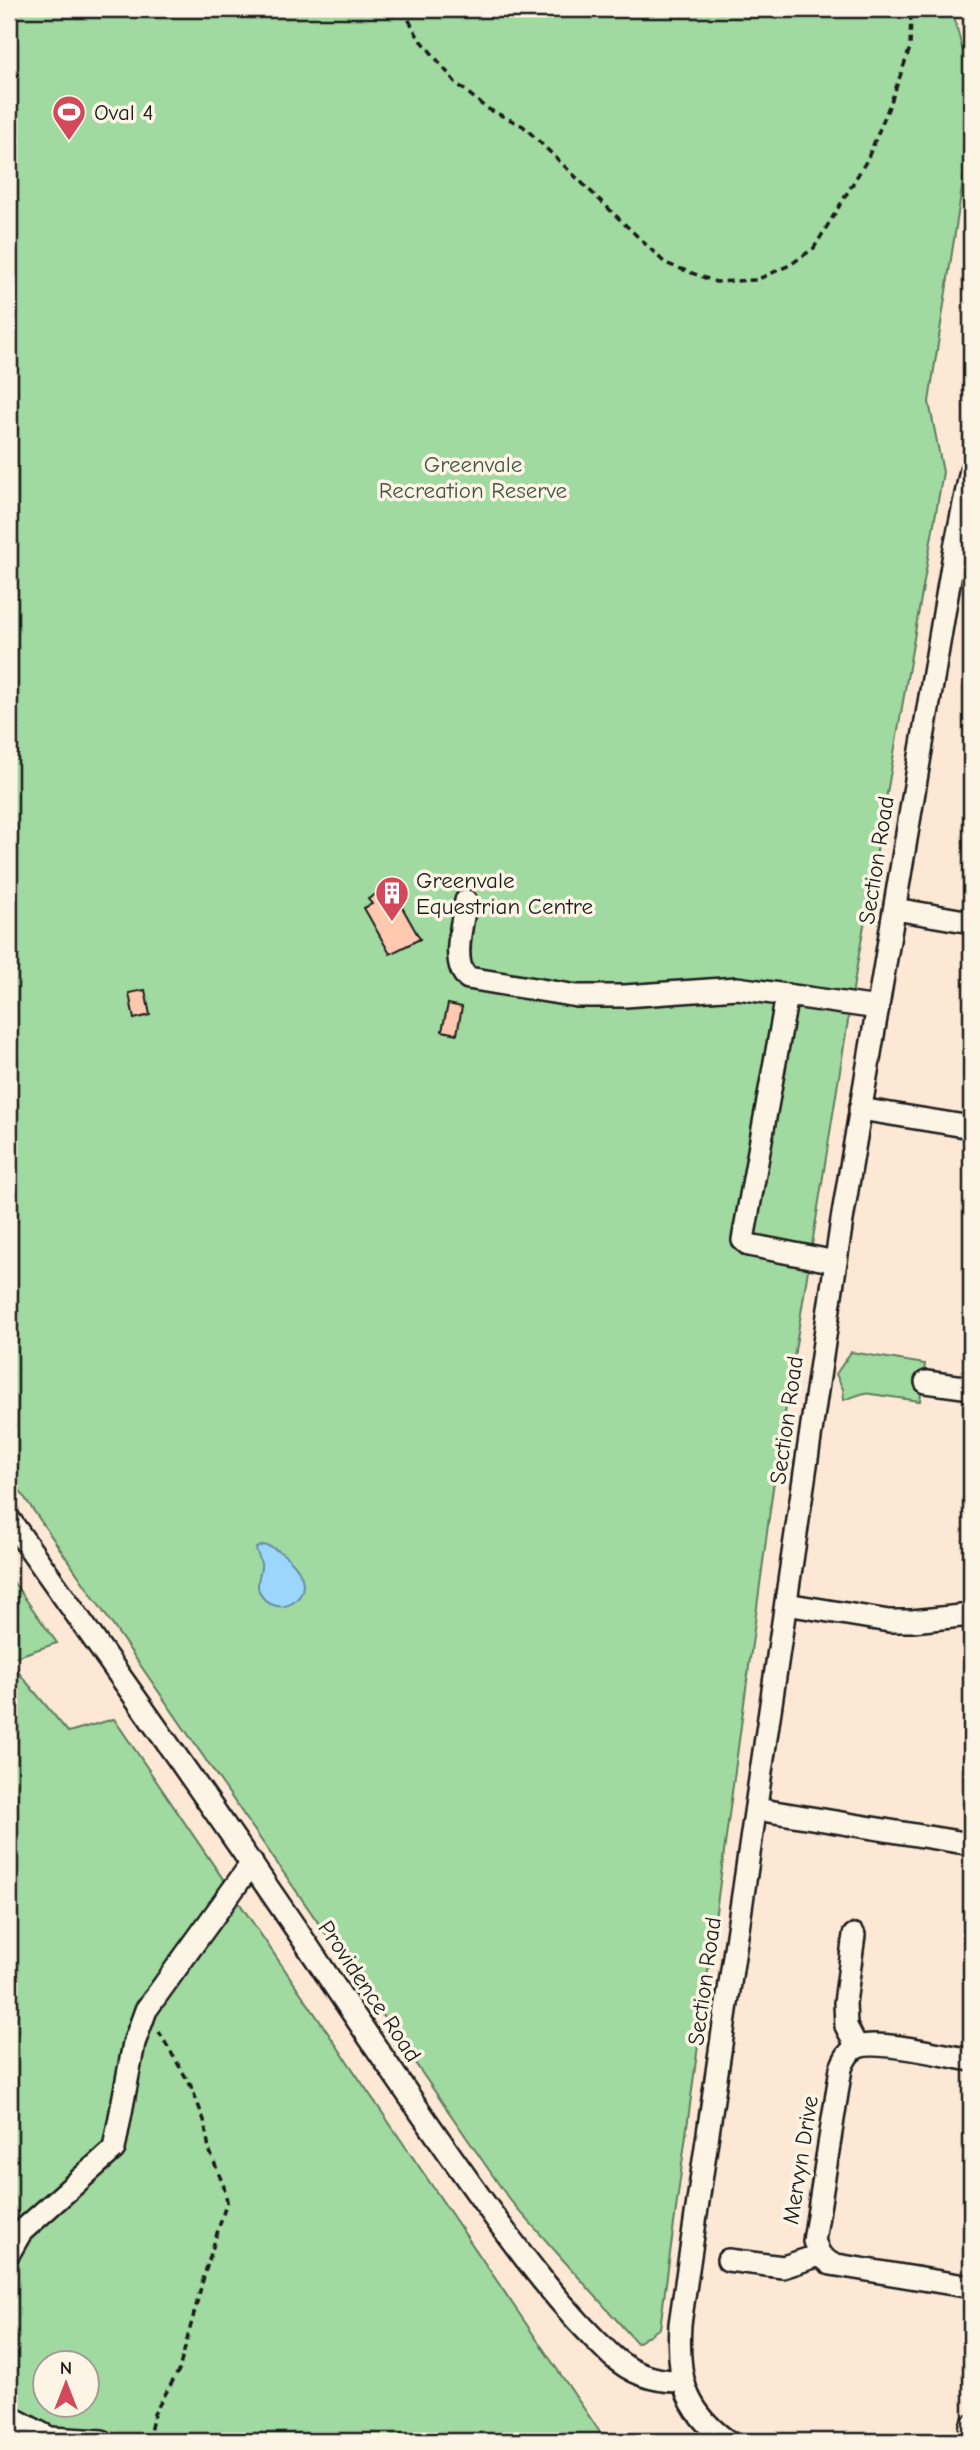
<svg xmlns="http://www.w3.org/2000/svg" width="980" height="2450" font-family="'Comic Neue',sans-serif">
  <style>
    .green { fill: #a0daa0; stroke: #5e7b5e; stroke-width: 2; fill-rule: evenodd }
    .water { fill: #9bd7fc; stroke: #688ca2; stroke-width: 2 }
    .building { fill: #ffc9b0; stroke: #1c1c1c; stroke-width: 2 }
    .lines { fill: none; stroke-linecap: round; stroke-linejoin: round }
    .minor-casing { stroke: #1c1c1c; stroke-width: 26 }
    .path { stroke: #1c1c1c; stroke-width: 3.5; stroke-dasharray: 7 5; stroke-linecap: butt }
    .minor { stroke: #fcf5e5; stroke-width: 21 }
    .labels { text-anchor: middle; stroke-width: 7; stroke-linejoin: round; paint-order: stroke }
    .poi-label { font-size: 23px; fill: #1c1c1c; stroke: #fcf5e5; text-anchor: start }
    .park-label { font-size: 23px; fill: #454; stroke: #fcf5e5 }
    .street-label { font-size: 23px; fill: #1c1c1c; stroke: #fcf5e5 }
  </style>
  <rect width="100%" height="100%" fill="#fde8d5"/>
  <filter id="ink" filterUnits="userSpaceOnUse"><feTurbulence type="fractalNoise" baseFrequency=".0143" numOctaves="2"/><feDisplacementMap in="SourceGraphic" scale="14" xChannelSelector="R" yChannelSelector="G"/><feConvolveMatrix kernelMatrix="1 2 1 2 8 2 1 2 1" color-interpolation-filters="sRGB"/></filter>
  <g filter="url(#ink)">
    <g class="green">
      <path d="M9,9H952L971,82V129L929,402L943,472L855,977L773,1488L660,2328L637,2343L509,2199L9,1475Z"/>
      <path d="M851,1352L925,1364L920,1401L864,1393L844,1400L843,1389L836,1374Z"/>
      <path d="M9,1576L57,1643L9,1659Z"/>
      <path d="M9,1661L68,1732L114,1719L606,2441H9ZM46,2362H88V2404H46Z"/>
    </g>
    <path class="water" d="M264,1545C274,1547 280,1551 288,1558C329,1595 274,1626 259,1591C255,1581 262,1573 261,1564C260,1558 257,1554 256,1548Z"/>
    <g class="building">
      <path d="M390,886L420,939L390,954L364,908L372,904L368,899Z"/>
      <path d="M145,990L150,1015L134,1019L129,993Z"/>
      <path d="M448,1004L462,1007L457,1034L442,1031Z"/>
    </g>
    <g class="lines">
      <g class="minor-casing">
        <g id="minor">
          <path d="M466,901C463,921 450,964 468,978L577,996H625L737,988L878,1008"/>
          <path d="M895,909L971,922"/>
          <path d="M787,995L743,1240L749,1245L836,1262"/>
          <path d="M860,1109L971,1127"/>
          <path d="M926,1382L971,1388"/>
          <path d="M9,1519C115,1670 223,1819 325,1972C376,2048 427,2123 480,2197C520,2253 561,2308 612,2356C632,2374 656,2382 683,2381"/>
          <path d="M786,1604L889,1621H912L971,1615"/>
          <path d="M756,1809L971,1844"/>
          <path d="M854,1935L845,2003L846,2026L857,2047"/>
          <path d="M971,2060C947,2056 878,2039 858,2047C848,2051 845,2059 841,2068L814,2241L820,2255L831,2264L971,2287"/>
          <path d="M9,2253L21,2232L114,2149L134,2043L146,2010L252,1863"/>
          <path d="M728,2260L783,2267L820,2255"/>
          <path d="M9,2419L16,2420L50,2438L102,2441"/>
          <path d="M727,2441C683,2409 677,2375 680,2324L842,1220L955,548L971,470"/>
          <path d="M969,2441L971,2426"/>
        </g>
      </g>
      <g class="path">
        <path d="M403,9L417,35L455,82L486,108L523,126L665,263L716,282L756,280L790,265L814,248L867,160L892,99L910,48L911,9"/>
        <path d="M148,2441L154,2414L179,2370L204,2276L227,2201L224,2187L209,2149L204,2120L191,2086L159,2032"/>
      </g>
      <use href="#minor" class="minor"/>
    </g>
  </g>
  <defs>
    <g id="stadium-pin" transform="scale(1.75)"><path d="M0 17L-7.5 6A9.5 9.5 0 1 1 7.5 6Z" fill="#d1495b" stroke="#fcf5e5"/><path d="M0-5a6.5 5 0 1 0 0 10a6.5 5 0 1 0 0-10ZM-3.5-1.8h7v3.6h-7Z" fill="#fff"/></g>
    <g id="building-pin" transform="scale(1.75)"><path d="M0 17L-7.5 6A9.5 9.5 0 1 1 7.5 6Z" fill="#d1495b" stroke="#fcf5e5"/><path d="M-4-6H4V6H1V3H-1V6H-4ZM-2.5-4.3h1.7v1.8h-1.7ZM.8-4.3h1.7v1.8H.8ZM-2.5-1h1.7V.8h-1.7ZM.8-1h1.7V.8H.8Z" fill="#fff"/></g>
  </defs>
  <g fill-rule="evenodd">
    <use href="#stadium-pin" x="69" y="112"/>
    <use href="#building-pin" x="392" y="893"/>
  </g>
  <g class="labels">
    <g class="poi-label">
      <text x="94" y="120">Oval 4</text>
      <text x="416" y="888">Greenvale<tspan x="416" dy="26">Equestrian Centre</tspan></text>
    </g>
    <g class="park-label">
      <text x="473" y="472">Greenvale<tspan x="473" dy="26">Recreation Reserve</tspan></text>
    </g>
    <g class="street-label">
      <text transform="translate(876 860) rotate(-81)" y="8">Section Road</text>
      <text transform="translate(786 1420) rotate(-82)" y="8">Section Road</text>
      <text transform="translate(704 1981) rotate(-82)" y="8">Section Road</text>
      <text transform="translate(370 1991) rotate(56)" y="8">Providence Road</text>
      <text transform="translate(800 2160) rotate(-81)" y="8">Mervyn Drive</text>
    </g>
  </g>
  <rect width="980" height="2450" fill="none" stroke="#fcf5e5" stroke-width="35"/>
  <rect x="18" y="18" width="945" height="2415" fill="none" stroke="#1c1c1c" stroke-width="2.5" filter="url(#ink)"/>
  <g transform="translate(66 2384)"><circle r="33" fill="#fcf5e5" stroke="#a29e95" stroke-width="2"/>
  <path d="M0-5L12 26L0 18L-12 26Z" fill="#d1495b"/>
  <text y="-10" font-size="19" font-weight="bold" text-anchor="middle" fill="#1c1c1c">N</text>
  </g>
</svg>
